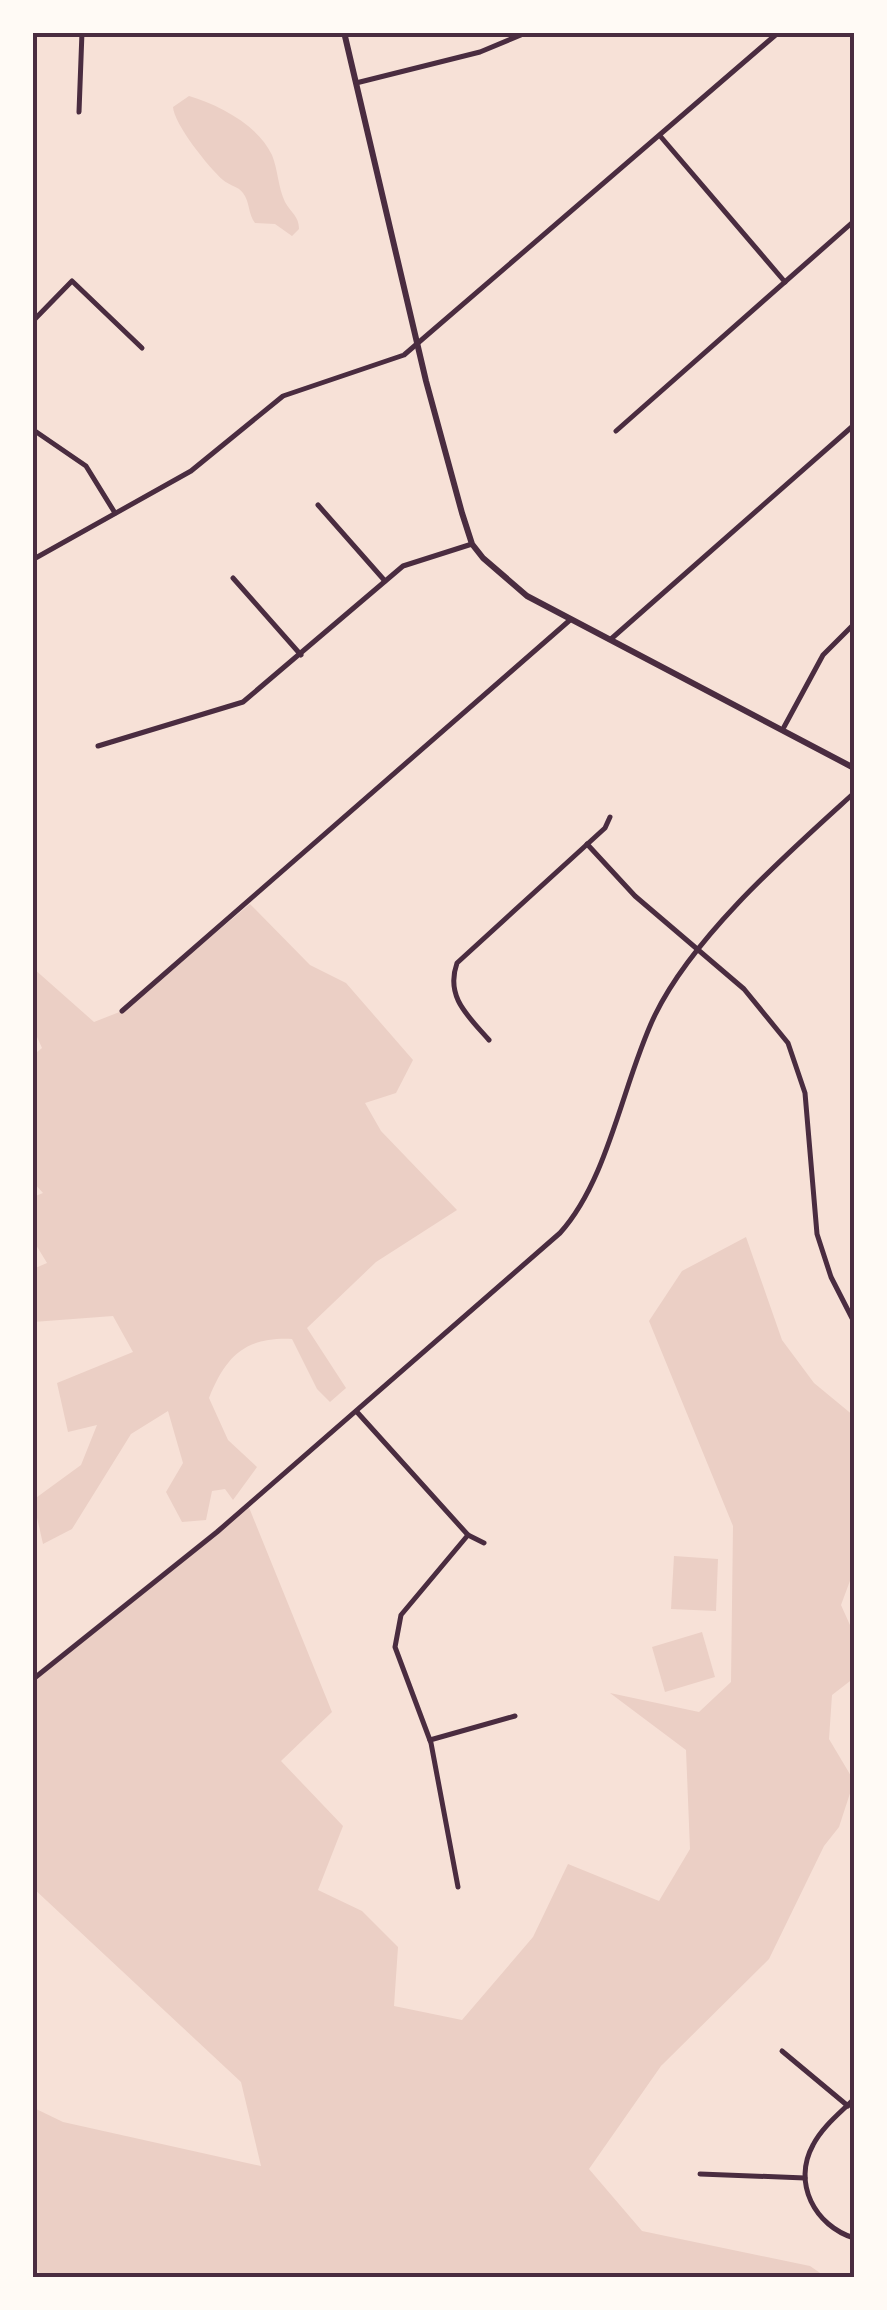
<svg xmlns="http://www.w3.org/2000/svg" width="887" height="2310" font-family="'Sofia Sans Condensed',sans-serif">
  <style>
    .green { fill: #ebcfc5 }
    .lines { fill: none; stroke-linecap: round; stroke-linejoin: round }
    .minor { stroke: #4a2c40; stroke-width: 5 }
    .tertiary { stroke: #4a2c40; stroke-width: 6 }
    .neatline { fill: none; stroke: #4a2c40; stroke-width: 4 }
  </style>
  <rect width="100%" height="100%" fill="#f7e1d7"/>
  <g class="green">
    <path d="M189,96C219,105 258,125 272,155C278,170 278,187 285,202C291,213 299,216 299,229L292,236L275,224L255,223C248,214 250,202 243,193C238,186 230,186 223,180C209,168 174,124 173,107Z"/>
    <path d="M250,904L310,965L346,983L413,1060L396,1093L365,1103L381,1131L457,1210L376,1262L307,1328L346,1388L330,1402L317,1389L292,1339C245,1337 226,1356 209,1398L228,1440L257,1467L233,1500L225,1489L212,1491L206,1520L182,1522L166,1492L183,1463L168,1411L131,1434L72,1529L43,1544L33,1500L81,1465L97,1425L68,1432L57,1383L133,1352L113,1316L33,1322V1269L47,1263L33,1240V1197L43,1193L33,1182L32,1056L42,1048L33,1028V968L94,1022L122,1011Z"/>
    <path d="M746,1237L782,1340L814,1383L854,1416V1570L841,1605L854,1634V1678L832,1695L829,1739L854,1781L839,1827L824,1846L769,1959L661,2066L589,2169L642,2231L810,2266L826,2277H43L33,2264L32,2107L63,2122L261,2166L241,2082L32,1887V1691L37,1676L248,1505L332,1712L281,1761L343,1826L318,1890L362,1911L398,1947L394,2006L462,2020L533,1937L568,1864L659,1901L690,1849L686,1750L610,1693L699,1712L731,1682L733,1526L649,1321L682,1271Z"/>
    <path d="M674,1556L718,1559L716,1611L671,1609Z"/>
    <path d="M702,1632L715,1677L665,1692L652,1647Z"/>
  </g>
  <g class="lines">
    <g class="minor">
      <path d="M356,83L480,52L528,32"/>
      <path d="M79,112L82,32"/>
      <path d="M661,137L785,282"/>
      <path d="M32,322L72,281L142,348"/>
      <path d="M32,429L86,466L115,513"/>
      <path d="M616,431L854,221"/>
      <path d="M318,505L385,581"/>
      <path d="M32,560L191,471L283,396L404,355L779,32"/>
      <path d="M233,578L301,655"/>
      <path d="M611,639L854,425"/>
      <path d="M784,727L823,655L854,624"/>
      <path d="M98,746L243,702L403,566L472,544"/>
      <path d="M587,844L635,896L744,989L788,1043L805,1093L817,1234L831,1277L854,1322"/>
      <path d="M122,1011L570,620"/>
      <path d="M489,1040C468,1016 445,997 457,963L605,828L610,817"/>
      <path d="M357,1412L468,1535L484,1543"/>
      <path d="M32,1680L217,1532L560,1233C609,1179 623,1081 655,1015C694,935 788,853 854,793"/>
      <path d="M430,1740L515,1716"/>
      <path d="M458,1887L431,1743L395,1647L401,1615L468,1535"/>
      <path d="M782,2051L848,2106"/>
      <path d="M854,2099C840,2113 822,2127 813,2145C792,2183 815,2226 854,2238"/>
      <path d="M700,2174L805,2178"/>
    </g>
    <path class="tertiary" d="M344,32L426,381L462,513L472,544L483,558L527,596L854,768"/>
  </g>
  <rect width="887" height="2310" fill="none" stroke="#fffaf5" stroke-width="70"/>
  <rect x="35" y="35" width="817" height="2240" class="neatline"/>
</svg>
